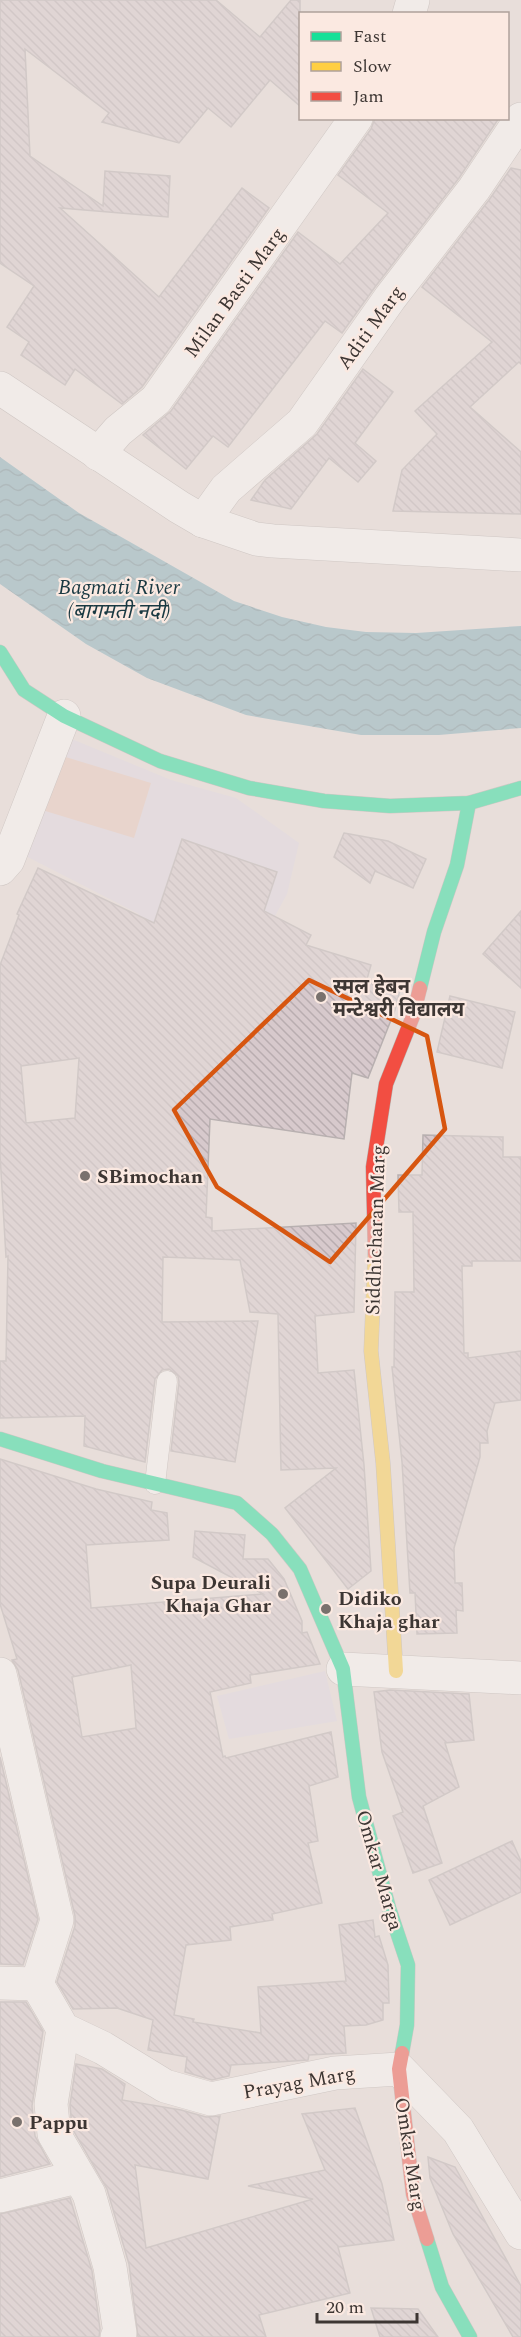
<svg xmlns="http://www.w3.org/2000/svg" width="521" height="2337" font-family="Spectral,'Noto Sans Devanagari',serif">
  <style>
    .education { fill: #dfd8e2 }
    .garden { fill: #e9c8bb }
    .water { fill: url(#water-waves) }
    .building { fill: url(#building-back-hatch); stroke: #b8b0b0; stroke-width: 1.5; fill-rule: evenodd }
    .lines { fill: none; stroke-linecap: round; stroke-linejoin: round }
    .lane-casing { stroke: #b4aca8; stroke-width: 21 }
    .street-casing { stroke: #b4aca8; stroke-width: 34 }
    .fast-casing { stroke: #b4aca8; stroke-width: 15 }
    .slow-casing { stroke: #b4aca8; stroke-width: 15 }
    .jam-casing { stroke: #b4aca8; stroke-width: 15 }
    .lane { stroke: #fcfaf9; stroke-width: 20 }
    .street { stroke: #fcfaf9; stroke-width: 33 }
    .fast { stroke: #16e098; stroke-width: 14 }
    .slow { stroke: #ffcf43; stroke-width: 14 }
    .jam { stroke: #f24e42; stroke-width: 14 }
    .marked { fill: none; stroke: #d75610; stroke-width: 4.5; stroke-linejoin: round }
    .poi-dot { fill: #79716d; stroke: #fbe9e1; stroke-width: 2 }
    .labels { text-anchor: middle; stroke-width: 4.5; stroke-linejoin: round; paint-order: stroke }
    .street-label { font-size: 20px; fill: #3d3633; stroke: #fbe9e1 }
    .poi-label { font-size: 20px; font-weight: bold; fill: #3d3633; stroke: #fbe9e1; text-anchor: start }
    .water-label { font-size: 21px; font-style: italic; fill: #193942; stroke: #fbe9e1 }
  </style>
  <defs>
    <pattern id="water-waves" width="16" height="10" patternUnits="userSpaceOnUse" patternTransform="scale(1.5)"><rect width="16" height="10" fill="#82adb9"/><path d="M0 5q4-4 8 0t8 0" fill="none" stroke="#6c8e97"/></pattern>
    <pattern id="building-back-hatch" width="6" height="6" patternUnits="userSpaceOnUse" patternTransform="scale(1.5)"><rect width="6" height="6" fill="#d7c9cc"/><path d="M-1 5l2 2M0 0l6 6M5-1l2 2" fill="none" stroke="#b9adb0"/></pattern>
  </defs>
  <rect width="100%" height="100%" fill="#e8deda"/>
  <g class="education">
    <path d="M62,735L171,780L236,798L299,843L287,894L258,947L101,1006L139,914L16,851Z"/>
    <path d="M325,1671L337,1721L229,1739L217,1696Z"/>
  </g>
  <path class="garden" d="M59,755L151,783L134,838L42,810Z"/>
  <path class="water" d="M0,457L79,513L234,601L282,617L326,627L366,632L416,633L521,626V728L439,735H361L246,715L147,678L86,644L0,584Z"/>
  <g class="building">
    <path d="M0,0H216L260,37L291,0H300V106L270,80L231,127L208,108L179,143L102,122L109,113L25,49L30,156L103,206L105,171L170,176L168,217L60,208L159,297L242,188L269,208L142,387L122,404L75,369L65,385L21,355L29,342L7,327L34,286L0,263Z"/>
    <path d="M375,118H499L459,178L375,287L342,333L325,321L228,447L213,436L186,469L143,435L171,411L298,232L340,264L388,213L338,175L371,129Z"/>
    <path d="M511,168L521,170V364L519,362L470,407L521,452V514L393,511L402,470L437,434L415,411L492,342L422,287L489,200Z"/>
    <path d="M363,369L393,392L355,443L376,461L358,482L329,458L291,509L251,500L265,480L317,434Z"/>
    <path d="M344,833L388,841L426,859L413,888L375,871L370,883L334,857Z"/>
    <path d="M182,839L277,872L264,911L311,935L306,945L371,965L367,979L400,990L395,1010L368,1078L352,1073L344,1139L210,1119L206,1217L212,1218V1231L356,1223L354,1312L315,1316L318,1373L354,1370L364,1465L371,1571L348,1589L285,1508L336,1468L281,1470L278,1314L250,1312L240,1260L163,1257L162,1322L258,1321L235,1462L171,1451L179,1382L178,1376L169,1369L162,1370L155,1379L145,1462L84,1446L85,1416L0,1418V1361H6L8,1256L6,1257L0,1155V965L19,915L17,914L38,868L154,923ZM79,1058L75,1118L26,1123L21,1066Z"/>
    <path d="M521,911V988L483,954Z"/>
    <path d="M450,996L515,1012L502,1068L437,1052Z"/>
    <path d="M423,1135L503,1137V1157H521V1261H472V1266H462L464,1353H468V1358L521,1351V1400L495,1403L487,1431L488,1443H480V1457L454,1548L455,1583H462L463,1611L456,1610L457,1633L417,1634L415,1593H410L402,1462L392,1367H394L395,1292H414L413,1212H399L398,1175H422Z"/>
    <path d="M0,1459L96,1489L152,1502L151,1510L167,1513L169,1540L86,1545L91,1608L263,1594L193,1557L195,1531L245,1535L243,1559H268L284,1579L302,1621V1633L307,1632L320,1664L250,1675L251,1683L210,1692L223,1757L225,1756L226,1758L331,1732L338,1777L309,1786L318,1841L308,1843L322,1903L272,1914L273,1920L230,1927L231,1940L186,1945L174,2015L194,2019L193,2022L261,2033L258,1987L346,1981L339,1925L373,1920L375,1937L379,1936L388,1965L389,2003H383V2020L366,2025L344,2026L346,2053L309,2055L308,2060L231,2065L229,2076L212,2080L185,2072L187,2057L148,2050L153,2020L117,2008L73,2009L57,1982L75,1926V1916L18,1670L12,1660L17,1659L0,1604ZM131,1665L136,1728L82,1737L72,1677Z"/>
    <path d="M390,1690L469,1694L474,1740L445,1743L459,1787L423,1806L442,1863L413,1873L393,1816L403,1812L382,1752L374,1692Z"/>
    <path d="M0,1757L38,1919L23,1965L0,1964Z"/>
    <path d="M512,1841L521,1861V1892L450,1925L429,1880Z"/>
    <path d="M0,2002H26L43,2031L32,2106L35,2136L50,2164L0,2177Z"/>
    <path d="M76,2064L102,2069L125,2084L122,2100L181,2110L206,2117L220,2116L208,2179L135,2165L146,2248L313,2199L248,2186L325,2170L302,2114L355,2108L382,2184L394,2240L338,2247L350,2293L259,2315L266,2337H138L129,2264L107,2189L72,2128L70,2105Z"/>
    <path d="M428,2157L455,2167L521,2286V2337H513L453,2234L430,2178Z"/>
    <path d="M70,2198L92,2271L100,2329L99,2337H0V2214Z"/>
    <path d="M371,2308L418,2309L438,2337H380Z"/>
  </g>
  <g class="lines">
    <g class="lane-casing">
      <path id="lane" d="M155,1484L167,1381"/>
    </g>
    <g class="street-casing">
      <g id="street">
        <path d="M409,14L413,0"/>
        <path d="M0,388L179,507L203,521L256,539L273,541L521,555"/>
        <path d="M98,454L118,431L156,400L356,118"/>
        <path d="M203,521L226,489L302,423L390,298L474,189L521,119"/>
        <path d="M0,869L8,860L64,716"/>
        <path d="M343,1669L521,1678"/>
        <path d="M0,1674L57,1920L37,1984"/>
        <path d="M0,1983L37,1984"/>
        <path d="M37,1984L63,2029L103,2048L165,2086L211,2099L335,2073L399,2069L458,2130L521,2233"/>
        <path d="M63,2029L51,2104L54,2134L89,2194L110,2267L120,2333L117,2337"/>
        <path d="M0,2196L77,2177"/>
      </g>
    </g>
    <g class="fast-casing">
      <g id="fast">
        <path d="M0,652L24,690L64,716L160,761L249,788L324,801L390,806L469,803L521,788"/>
        <path d="M420,988L434,932L457,865L469,803"/>
        <path d="M0,1439L102,1471L237,1503L272,1534L300,1569L343,1669L359,1797L389,1908L408,1965L407,2025L402,2053"/>
        <path d="M427,2239L442,2287L470,2337"/>
      </g>
    </g>
    <g class="slow-casing">
      <path id="slow" d="M375,1254L371,1351L383,1463L396,1671"/>
    </g>
    <g class="jam-casing">
      <g id="jam">
        <path d="M375,1254L373,1167L386,1084L413,1016L420,988"/>
        <path d="M402,2053L399,2069L413,2194L427,2239"/>
      </g>
    </g>
    <use href="#lane" class="lane"/>
    <use href="#street" class="street"/>
    <use href="#fast" class="fast"/>
    <use href="#slow" class="slow"/>
    <use href="#jam" class="jam"/>
  </g>
  <path d="M0 0H521V2337H0ZM309,980L427,1036L445,1129L330,1262L217,1187L174,1110Z" fill="#e8deda" fill-opacity=".55" fill-rule="evenodd"/>
  <path class="marked" d="M309,980L427,1036L445,1129L330,1262L217,1187L174,1110Z"/>
  <g class="poi-dot">
    <circle cx="321" cy="997" r="6"/>
    <circle cx="85" cy="1176" r="6"/>
    <circle cx="283" cy="1594" r="6"/>
    <circle cx="326" cy="1609" r="6"/>
    <circle cx="17" cy="2122" r="6"/>
  </g>
  <g class="labels">
    <g class="street-label">
      <text transform="translate(234 292) rotate(-54)" y="7">Milan Basti Marg</text>
      <text transform="translate(370 327) rotate(-54)" y="7">Aditi Marg</text>
      <text transform="translate(375 1230) rotate(-88)" y="7">Siddhicharan Marg</text>
      <text transform="translate(380 1870) rotate(74)" y="7">Omkar Marga</text>
      <text transform="translate(299 2082) rotate(-10)" y="7">Prayag Marg</text>
      <text transform="translate(411 2154) rotate(81)" y="7">Omkar Marg</text>
    </g>
    <g class="poi-label">
      <text x="333" y="993">स्मल हेबन<tspan x="333" dy="23">मन्टेश्वरी विद्यालय</tspan></text>
      <text x="97" y="1183">SBimochan</text>
      <text x="271" y="1589" text-anchor="end">Supa Deurali<tspan x="271" dy="23">Khaja Ghar</tspan></text>
      <text x="338" y="1605">Didiko<tspan x="338" dy="23">Khaja ghar</tspan></text>
      <text x="29" y="2129">Pappu</text>
    </g>
    <g class="water-label">
      <text x="119" y="594">Bagmati River<tspan x="119" dy="24">(बागमती नदी)</tspan></text>
    </g>
  </g>
  <rect x="299" y="12" width="210" height="108" fill="#fbe9e1" stroke="#afa19b" stroke-width="1.5"/>
  <rect x="311" y="32" width="30" height="9" fill="#16e098" stroke="#afa19b" stroke-width="1.5"/>
  <text x="353" y="42" font-size="18" fill="#3d3633">Fast</text>
  <rect x="311" y="62" width="30" height="9" fill="#ffcf43" stroke="#afa19b" stroke-width="1.5"/>
  <text x="353" y="72" font-size="18" fill="#3d3633">Slow</text>
  <rect x="311" y="92" width="30" height="9" fill="#f24e42" stroke="#afa19b" stroke-width="1.5"/>
  <text x="353" y="102" font-size="18" fill="#3d3633">Jam</text>
  <path d="M317 2313v9h100v-9" fill="none" stroke="#3d3633" stroke-width="3"/>
  <text x="326" y="2313" font-size="18" fill="#3d3633" stroke="#fbe9e1" stroke-width="4.5" paint-order="stroke">20 m</text>
</svg>
